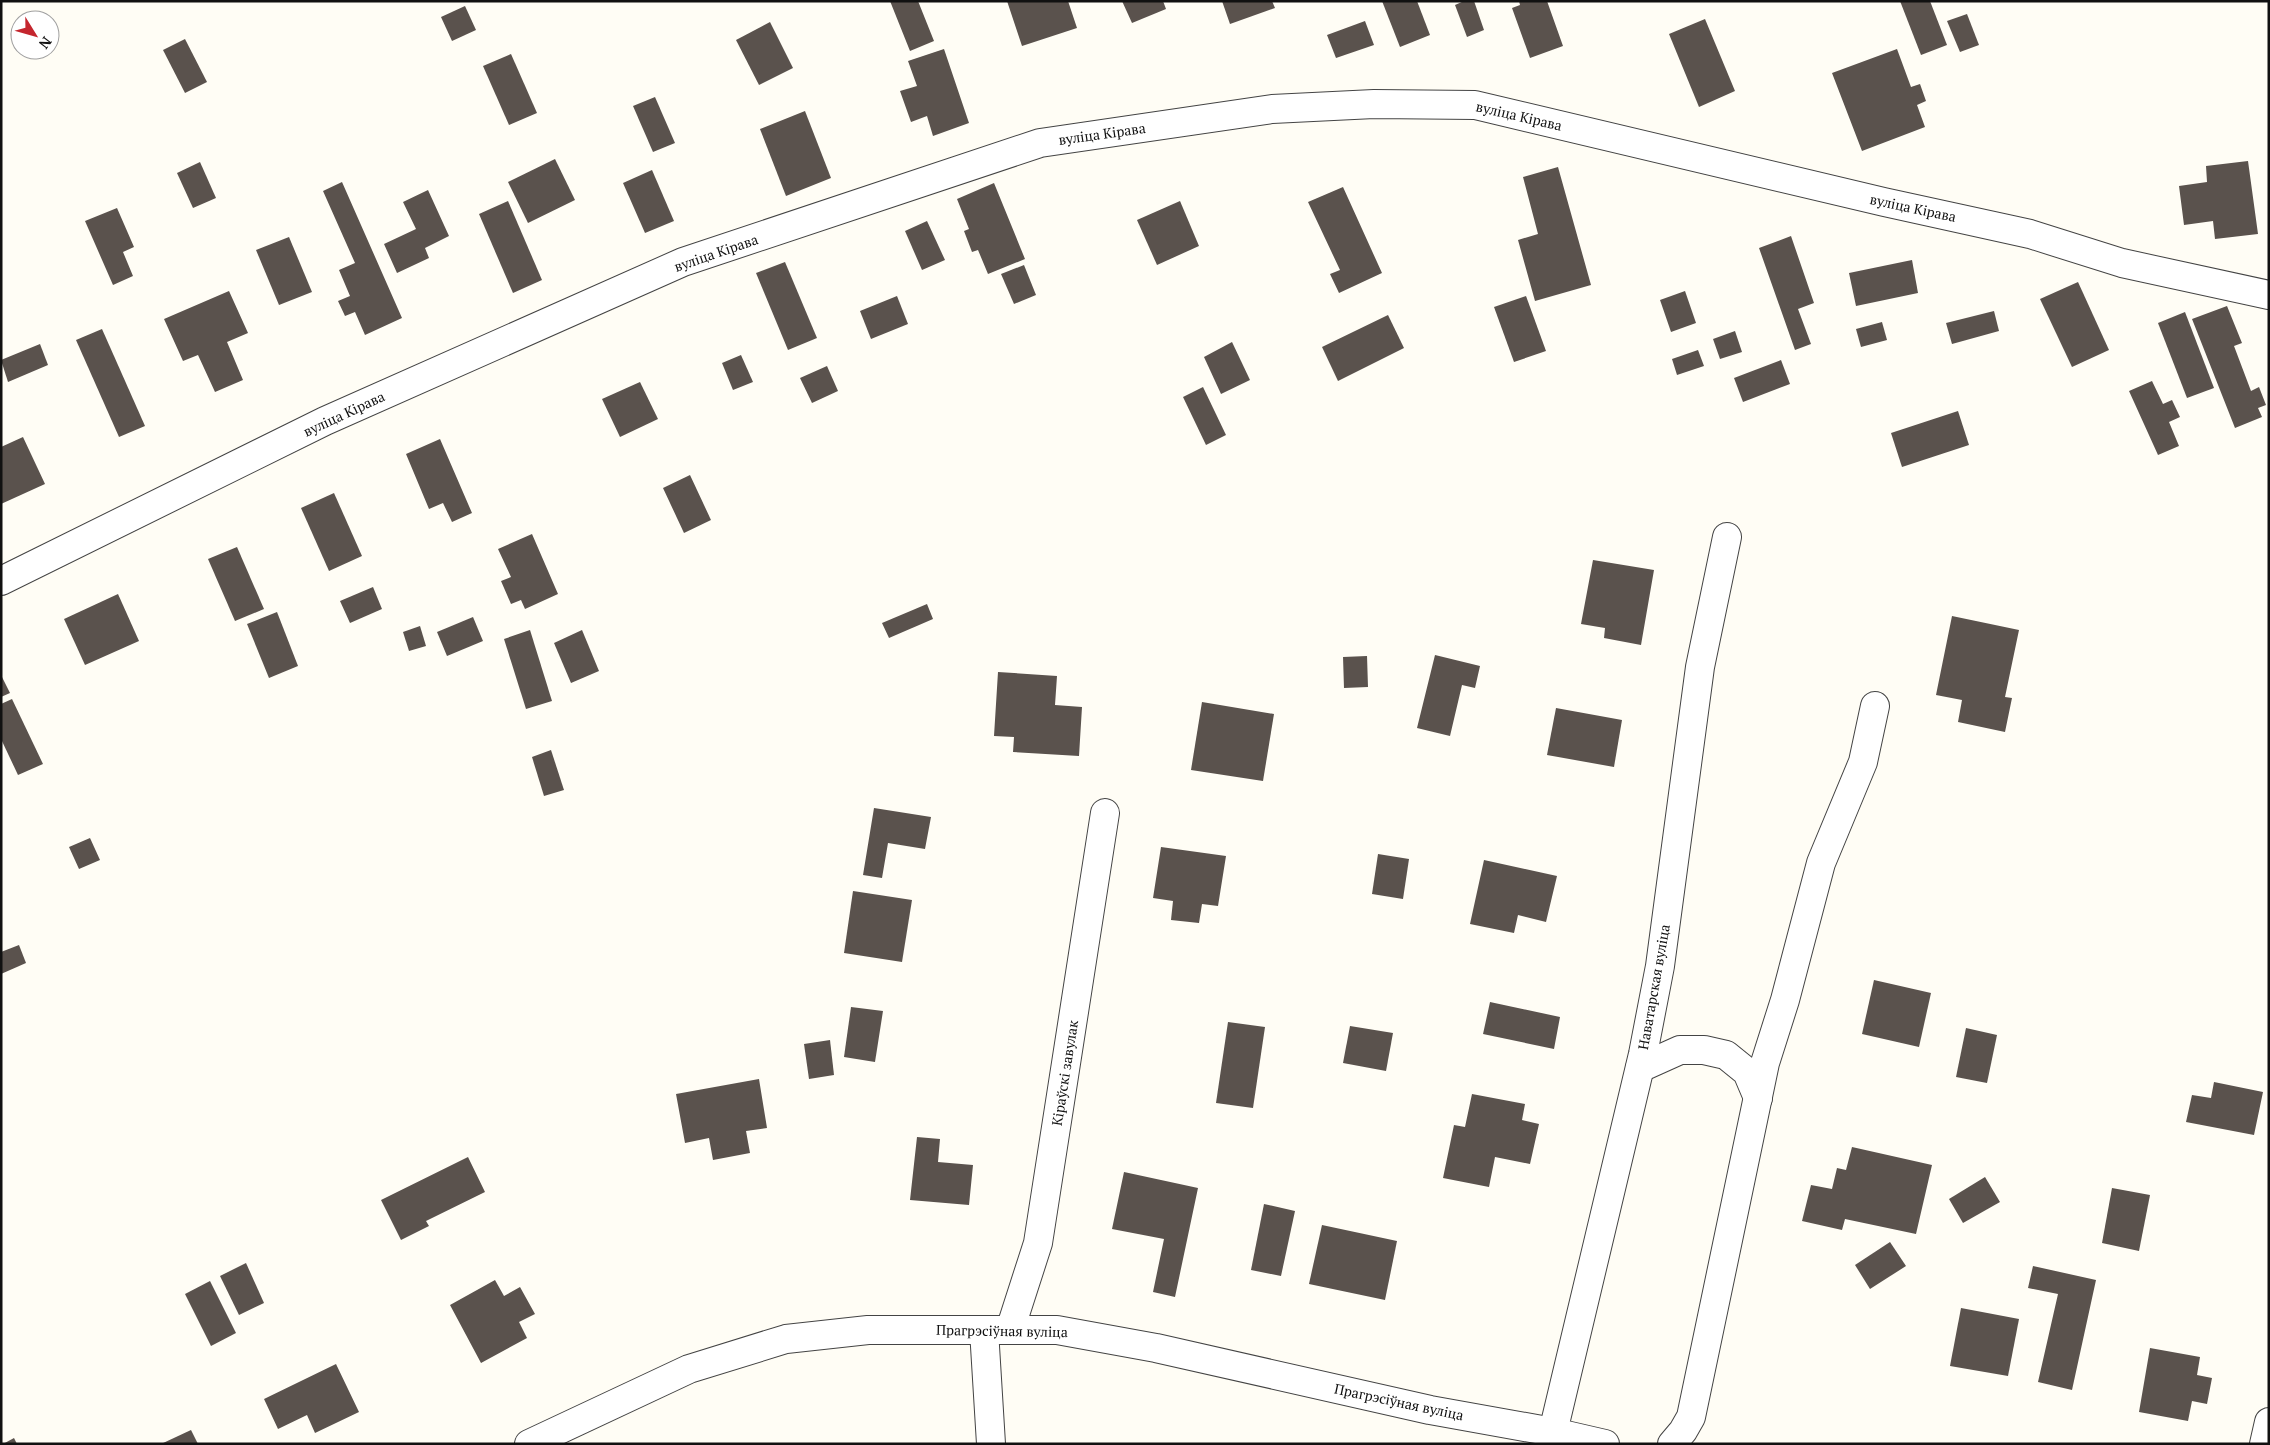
<svg xmlns="http://www.w3.org/2000/svg" width="2270" height="1445" font-family="'PT Serif',serif">
  <style>
    .building { fill: #5a524d }
    .lines { fill: none; stroke-linecap: round; stroke-linejoin: round }
    .minor-casing { stroke: #444; stroke-width: 30 }
    .tertiary-casing { stroke: #444; stroke-width: 30 }
    .minor { stroke: #fff; stroke-width: 28 }
    .tertiary { stroke: #fff; stroke-width: 28 }
    .labels { text-anchor: middle; stroke-width: 5; stroke-linejoin: round; paint-order: stroke }
    .street-label { font-size: 14px; fill: #111; stroke: #fff }
  </style>
  <rect width="100%" height="100%" fill="#fffdf5"/>
  <g class="building">
    <path d="M890,1H918L934,41L910,51Z"/>
    <path d="M1007,1H1068L1077,28L1022,46Z"/>
    <path d="M1122,1H1163L1166,9L1132,23Z"/>
    <path d="M1222,1H1272L1275,8L1230,24Z"/>
    <path d="M1382,1H1417L1430,35L1400,47Z"/>
    <path d="M1464,1H1474L1484,30L1467,37L1455,5Z"/>
    <path d="M1519,1H1547L1563,46L1530,58L1512,8L1520,5Z"/>
    <path d="M1900,1H1930L1947,45L1921,55Z"/>
    <path d="M465,6L476,30L452,41L441,17Z"/>
    <path d="M1967,14L1979,45L1960,52L1947,21Z"/>
    <path d="M1705,19L1735,91L1699,107L1669,34Z"/>
    <path d="M1365,21L1374,45L1336,58L1327,35Z"/>
    <path d="M770,22L793,68L759,85L736,40Z"/>
    <path d="M185,39L207,82L185,93L163,50Z"/>
    <path d="M944,49L969,123L933,136L927,116L911,122L900,91L917,86L908,61Z"/>
    <path d="M1897,49L1911,87L1920,84L1926,101L1917,105L1925,127L1862,151L1832,73Z"/>
    <path d="M511,54L537,113L509,125L483,66Z"/>
    <path d="M655,97L675,143L653,152L633,106Z"/>
    <path d="M805,111L831,178L786,196L760,129Z"/>
    <path d="M555,159L575,200L528,223L508,182Z"/>
    <path d="M2248,161L2258,234L2215,239L2213,221L2184,225L2179,186L2207,182L2206,166Z"/>
    <path d="M200,162L216,198L193,208L177,173Z"/>
    <path d="M1558,167L1591,285L1535,301L1518,240L1538,234L1523,177Z"/>
    <path d="M652,170L674,221L645,233L623,183Z"/>
    <path d="M342,182L402,318L365,335L355,312L345,316L338,301L350,296L339,270L355,263L323,191Z"/>
    <path d="M994,183L1025,259L988,274L978,250L972,252L964,231L969,229L957,199Z"/>
    <path d="M1343,187L1382,273L1339,293L1330,274L1340,270L1308,202Z"/>
    <path d="M428,190L449,236L425,248L429,258L397,273L384,244L416,229L403,202Z"/>
    <path d="M508,201L542,280L513,293L479,214Z"/>
    <path d="M1180,201L1199,246L1157,265L1137,220Z"/>
    <path d="M117,208L134,247L123,252L133,276L113,285L85,221Z"/>
    <path d="M927,221L945,260L922,270L905,231Z"/>
    <path d="M1791,236L1814,303L1798,309L1811,344L1795,350L1759,248Z"/>
    <path d="M289,237L312,292L279,305L256,250Z"/>
    <path d="M1912,260L1918,293L1856,306L1849,273Z"/>
    <path d="M785,262L817,338L788,350L756,273Z"/>
    <path d="M1024,265L1036,295L1014,304L1001,274Z"/>
    <path d="M2078,282L2109,350L2072,367L2040,299Z"/>
    <path d="M229,291L248,333L227,342L243,380L215,392L198,355L183,361L164,319Z"/>
    <path d="M1685,291L1696,323L1671,332L1660,300Z"/>
    <path d="M897,296L908,324L871,339L860,311Z"/>
    <path d="M1526,296L1546,351L1514,362L1494,307Z"/>
    <path d="M2227,306L2242,343L2234,346L2251,391L2259,387L2266,405L2258,408L2262,417L2235,428L2192,319Z"/>
    <path d="M1994,311L1999,331L1952,344L1946,323Z"/>
    <path d="M2185,312L2214,388L2187,398L2158,323Z"/>
    <path d="M1388,315L1404,348L1338,381L1322,347Z"/>
    <path d="M1882,322L1887,340L1861,347L1856,329Z"/>
    <path d="M102,329L145,426L119,437L76,340Z"/>
    <path d="M1735,331L1742,352L1720,359L1713,339Z"/>
    <path d="M1232,342L1250,380L1221,394L1204,357Z"/>
    <path d="M40,344L48,365L8,382L1,360Z"/>
    <path d="M1698,350L1704,366L1677,375L1672,359Z"/>
    <path d="M741,355L753,382L733,390L722,363Z"/>
    <path d="M1781,360L1790,384L1743,402L1734,378Z"/>
    <path d="M827,366L838,391L812,403L800,378Z"/>
    <path d="M2152,381L2163,404L2172,400L2180,417L2169,422L2179,446L2158,455L2129,391Z"/>
    <path d="M640,382L658,419L620,437L602,399Z"/>
    <path d="M1203,387L1226,435L1206,445L1183,397Z"/>
    <path d="M1958,411L1969,445L1902,467L1891,433Z"/>
    <path d="M23,437L45,484L1,504V447Z"/>
    <path d="M440,439L472,513L452,522L443,503L429,509L406,454Z"/>
    <path d="M690,475L711,520L684,533L663,488Z"/>
    <path d="M334,493L362,556L329,571L301,508Z"/>
    <path d="M532,534L558,594L525,609L521,600L511,604L501,581L511,577L498,549Z"/>
    <path d="M237,547L264,609L235,621L208,559Z"/>
    <path d="M1593,560L1654,570L1641,645L1604,638L1605,628L1581,624Z"/>
    <path d="M373,587L382,609L350,623L340,601Z"/>
    <path d="M118,594L139,641L85,665L64,619Z"/>
    <path d="M927,604L933,619L889,638L882,623Z"/>
    <path d="M277,612L298,666L269,678L247,624Z"/>
    <path d="M1952,616L2019,630L2005,697L2012,698L2005,732L1958,722L1962,700L1936,695Z"/>
    <path d="M473,617L483,641L447,656L437,632Z"/>
    <path d="M420,626L426,646L409,651L403,632Z"/>
    <path d="M530,630L552,701L526,709L504,639Z"/>
    <path d="M582,630L599,671L571,683L554,643Z"/>
    <path d="M1435,655L1480,666L1475,688L1462,685L1450,736L1417,728Z"/>
    <path d="M1367,656L1368,687L1344,688L1343,657Z"/>
    <path d="M998,672L1057,676L1055,705L1082,707L1079,756L1013,752L1014,737L994,736Z"/>
    <path d="M1,675L10,693L1,697Z"/>
    <path d="M12,699L43,764L18,775L1,739V704Z"/>
    <path d="M1202,702L1274,714L1263,781L1191,770Z"/>
    <path d="M1556,708L1622,720L1614,767L1547,755Z"/>
    <path d="M551,750L564,790L544,796L532,757Z"/>
    <path d="M874,808L931,817L925,849L888,843L882,878L863,875Z"/>
    <path d="M90,838L100,860L79,869L69,847Z"/>
    <path d="M1161,847L1226,856L1218,906L1202,904L1199,923L1171,920L1173,901L1153,898Z"/>
    <path d="M1378,854L1409,859L1403,899L1372,894Z"/>
    <path d="M1484,860L1557,876L1546,922L1518,915L1514,933L1470,924Z"/>
    <path d="M853,891L912,900L902,962L844,953Z"/>
    <path d="M19,945L26,963L1,974V952Z"/>
    <path d="M1874,980L1931,993L1919,1047L1862,1034Z"/>
    <path d="M1490,1002L1560,1017L1554,1049L1483,1034Z"/>
    <path d="M851,1007L883,1011L875,1062L844,1057Z"/>
    <path d="M1228,1022L1265,1027L1253,1108L1216,1103Z"/>
    <path d="M1350,1026L1393,1033L1386,1071L1343,1063Z"/>
    <path d="M1966,1028L1997,1035L1987,1083L1956,1077Z"/>
    <path d="M830,1040L834,1075L809,1079L804,1044Z"/>
    <path d="M759,1079L767,1128L746,1131L750,1153L713,1160L709,1138L685,1143L676,1094Z"/>
    <path d="M2214,1082L2263,1092L2254,1135L2186,1122L2192,1095L2211,1098Z"/>
    <path d="M1472,1094L1525,1104L1522,1120L1539,1124L1530,1164L1495,1157L1489,1187L1443,1178L1454,1125L1465,1127Z"/>
    <path d="M917,1137L940,1139L938,1162L973,1165L969,1205L910,1200Z"/>
    <path d="M1852,1147L1932,1165L1916,1234L1845,1219L1842,1230L1802,1221L1811,1185L1832,1189L1837,1168L1846,1170Z"/>
    <path d="M468,1157L485,1192L426,1221L429,1226L401,1240L381,1200Z"/>
    <path d="M1124,1172L1198,1188L1175,1297L1153,1292L1164,1239L1112,1229Z"/>
    <path d="M1985,1177L2000,1202L1963,1223L1949,1199Z"/>
    <path d="M2112,1188L2150,1195L2139,1251L2102,1243Z"/>
    <path d="M1264,1204L1295,1211L1281,1276L1251,1270Z"/>
    <path d="M1322,1225L1397,1241L1385,1300L1309,1284Z"/>
    <path d="M1890,1242L1906,1266L1870,1289L1855,1265Z"/>
    <path d="M246,1263L264,1303L239,1315L220,1276Z"/>
    <path d="M2033,1266L2096,1280L2072,1390L2038,1382L2058,1294L2028,1288Z"/>
    <path d="M495,1280L504,1296L520,1287L535,1314L519,1322L527,1338L481,1363L450,1305Z"/>
    <path d="M210,1281L236,1333L211,1346L185,1294Z"/>
    <path d="M1961,1308L2019,1319L2008,1376L1950,1366Z"/>
    <path d="M2150,1348L2200,1357L2197,1375L2212,1378L2207,1404L2192,1401L2188,1421L2139,1412Z"/>
    <path d="M336,1364L359,1412L315,1433L307,1415L278,1429L264,1399Z"/>
    <path d="M191,1430L198,1444H161Z"/>
    <path d="M14,1438L17,1444H3Z"/>
  </g>
  <g class="lines">
    <g class="minor-casing">
      <g id="minor">
        <path d="M1640,1068L1680,1050H1704L1726,1055L1747,1072L1758,1098"/>
        <path d="M984,1330L991,1444"/>
        <path d="M1010,1330L1038,1243L1105,813"/>
        <path d="M1553,1432L1643,1054L1660,966L1700,667L1727,537"/>
        <path d="M529,1444L689,1369L786,1339L868,1330H1057L1156,1348L1430,1410L1553,1432L1605,1444"/>
        <path d="M1672,1444L1683,1431L1691,1417L1765,1063L1785,1000L1821,863L1863,762L1875,706"/>
        <path d="M2264,1444L2269,1422"/>
      </g>
    </g>
    <g class="tertiary-casing">
      <path id="tertiary" d="M1,581L325,421L683,262L1040,143L1272,109L1374,104L1475,105L1884,202L2030,234L2122,263L2269,295"/>
    </g>
    <use href="#minor" class="minor"/>
    <use href="#tertiary" class="tertiary"/>
  </g>
  <g class="labels">
    <g class="street-label">
      <text transform="translate(1519 116) rotate(13)" y="5">вуліца Кірава</text>
      <text transform="translate(1102 134) rotate(-8)" y="5">вуліца Кірава</text>
      <text transform="translate(1913 208) rotate(12)" y="5">вуліца Кірава</text>
      <text transform="translate(716 253) rotate(-19)" y="5">вуліца Кірава</text>
      <text transform="translate(344 414) rotate(-25)" y="5">вуліца Кірава</text>
      <text transform="translate(1654 987) rotate(-80)" y="5">Наватарская вуліца</text>
      <text transform="translate(1065 1073) rotate(-81)" y="5">Кіраўскі завулак</text>
      <text transform="translate(1002 1331) rotate(1)" y="5">Прагрэсіўная вуліца</text>
      <text transform="translate(1399 1402) rotate(12)" y="5">Прагрэсіўная вуліца</text>
    </g>
  </g>
  <rect width="2270" height="1445" fill="none" stroke="#111111" stroke-width="5"/>
  <g transform="translate(35 35) rotate(127)"><circle r="24" fill="#ffffff" stroke="#a0a0a0"/>
  <path d="M0-4L9 19L0 12L-9 19Z" fill="#c4262e"/>
  <text y="-8" font-size="14" font-weight="bold" text-anchor="middle" fill="#111111">N</text>
  </g>
</svg>
